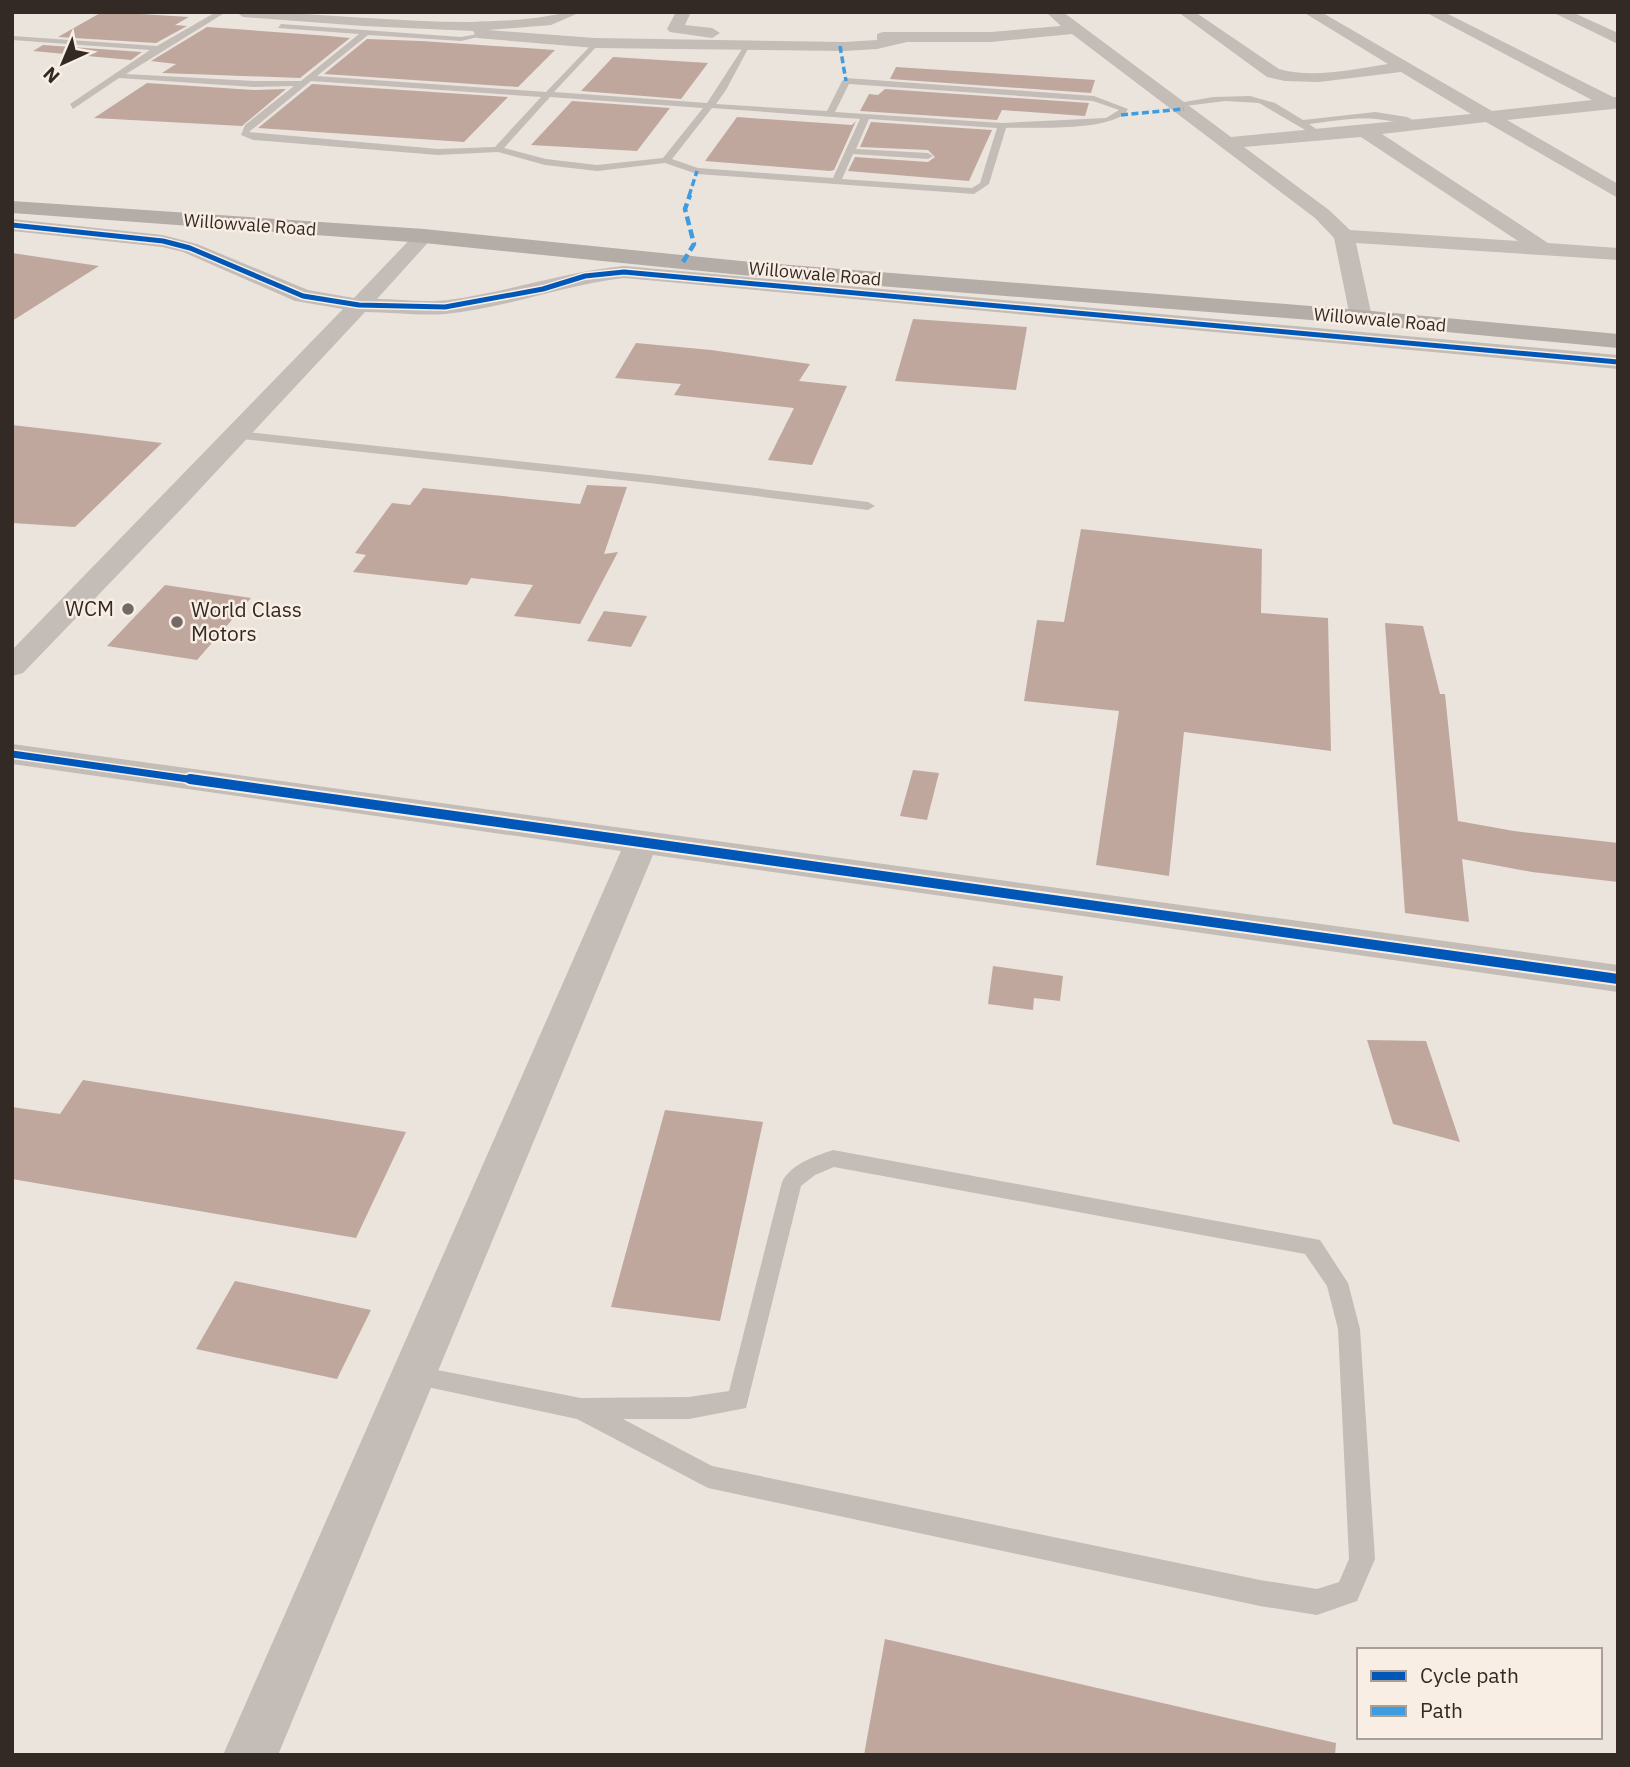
<svg xmlns="http://www.w3.org/2000/svg" width="1630" height="1767" font-family="'IBM Plex Sans',sans-serif">
  <style>
    .building { fill: #bfa79e }
    .lines { fill: none; stroke-linecap: round; stroke-linejoin: round }
    .service { fill: #c4bcb6; fill-rule: evenodd }
    .minor { fill: #c4bcb6; fill-rule: evenodd }
    .secondary { fill: #b4aca7; fill-rule: evenodd }
    .quiet-far1 { stroke: #3e9ce0; stroke-width: 3.5; stroke-dasharray: 7 3.5; stroke-linecap: butt }
    .quiet { stroke: #3e9ce0; stroke-width: 4.5; stroke-dasharray: 9 4.5; stroke-linecap: butt }
    .cycleway-far2-casing { stroke: #f9eee3; stroke-width: 8 }
    .cycleway-far1-casing { stroke: #f9eee3; stroke-width: 10 }
    .cycleway-casing { stroke: #f9eee3; stroke-width: 14 }
    .cycleway-far2 { stroke: #0057b8; stroke-width: 5 }
    .cycleway-far1 { stroke: #0057b8; stroke-width: 7 }
    .cycleway { stroke: #0057b8; stroke-width: 10 }
    .poi-dot { fill: #736a65; stroke: #f9eee3; stroke-width: 2.5 }
    .labels { text-anchor: middle; stroke-width: 5; stroke-linejoin: round; paint-order: stroke }
    .far-street-label { font-size: 18px; fill: #332925; stroke: #f9eee3 }
    .poi-label { font-size: 21px; fill: #332925; stroke: #f9eee3; text-anchor: end }
  </style>
  <rect width="100%" height="100%" fill="#ebe4dd"/>
  <g class="building">
    <path d="M102,12H109L189,17L175,25L187,26L156,43L58,37Z"/>
    <path d="M207,27L329,36L350,38L300,78L162,73L176,64L151,61Z"/>
    <path d="M367,39L421,41L555,50L518,87L324,74Z"/>
    <path d="M43,45L142,52L131,60L33,51Z"/>
    <path d="M613,57L708,63L681,99L581,91Z"/>
    <path d="M896,67L1004,74L1095,80L1091,93L890,79Z"/>
    <path d="M147,83L254,90L286,89L242,126L94,118Z"/>
    <path d="M312,84L508,97L464,142L258,128Z"/>
    <path d="M885,89L1089,103L1085,116L1002,110L997,120L860,111L869,94L878,95Z"/>
    <path d="M572,101L670,108L637,151L531,145Z"/>
    <path d="M737,117L852,125L856,121L834,170L830,171L705,161Z"/>
    <path d="M871,122L992,130L969,181L848,171L855,157L928,162L935,157L928,150L860,147Z"/>
    <path d="M12,253L99,266L12,321Z"/>
    <path d="M913,319L1027,327L1016,390L895,381Z"/>
    <path d="M636,343L711,350L810,364L799,381L847,386L812,465L768,460L794,408L674,395L681,384L615,378Z"/>
    <path d="M12,425L90,434L162,443L75,527L12,523Z"/>
    <path d="M587,485L627,487L604,554L618,552L580,624L514,616L533,585L471,578L467,585L353,572L366,555L355,553L392,503L410,505L423,488L580,504Z"/>
    <path d="M1081,529L1262,549L1261,613L1328,618L1331,751L1184,732L1169,876L1096,865L1119,711L1024,701L1037,620L1064,622Z"/>
    <path d="M165,585L251,598L197,660L107,646Z"/>
    <path d="M604,611L647,616L631,647L587,641Z"/>
    <path d="M1385,623L1423,626L1440,694H1445L1458,821L1514,831L1618,843V882L1532,872L1462,859L1469,922L1405,913Z"/>
    <path d="M913,770L939,773L927,820L900,816Z"/>
    <path d="M993,966L1063,976L1060,1001L1034,998L1033,1010L988,1004Z"/>
    <path d="M1367,1040L1426,1041L1460,1142L1393,1124Z"/>
    <path d="M83,1080L406,1132L356,1238L12,1179V1107L60,1114Z"/>
    <path d="M665,1110L763,1122L720,1321L611,1307Z"/>
    <path d="M235,1281L371,1310L337,1379L196,1349Z"/>
    <path d="M885,1639L1336,1743L1335,1755H864Z"/>
  </g>
  <g class="lines">
    <g class="service">
      <path d="M216,12H226L126,74L254,81H301L359,34L278,28L281,24L461,37L483,33L487,35L461,41L368,35L317,76L546,92L595,41L598,45L554,92L707,103L746,43L750,45L726,90L716,104L827,111L842,81L846,78L1094,96L1128,109C1117,132 1031,127 1006,128L989,184L974,194L697,174L665,163L597,171L545,165L498,152L438,155L253,140L241,135L245,125L294,86L254,87L119,78L73,109L70,104L150,50L12,40V36L157,46ZM311,81L541,97L495,147L438,149L249,132ZM849,84L1093,101L1119,110L1106,118L1002,123L835,112ZM550,97L703,108L663,158L597,165L546,159L504,148ZM712,108L860,119L833,178L698,168L672,159ZM869,119L997,128L980,183L972,188L842,179L853,154L928,159L933,156L928,153L856,149Z"/>
      <path d="M1250,96L1275,103L1303,120L1375,112L1407,117L1422,125L1418,128C1375,114 1353,118 1309,124L1322,133V137L1319,138L1259,103L1225,101L1177,107L1173,104L1213,97Z"/>
      <path d="M237,431L658,476L868,502L875,506L868,510L658,484L233,438V432Z"/>
      <path d="M833,1150L1320,1240L1348,1283L1360,1329L1375,1559L1357,1601L1317,1615L1260,1606L708,1488L577,1419L404,1382L400,1375L404,1368L412,1365L581,1398L689,1397L729,1391L782,1182C791,1164 815,1156 833,1150ZM834,1167L1305,1254L1327,1286L1338,1329L1349,1559L1339,1582L1317,1589L1260,1580L712,1466L623,1419H689L746,1408L801,1186L815,1175Z"/>
    </g>
    <g class="minor">
      <path d="M236,12C314,12 392,22 470,22C492,21 513,21 534,18C551,16 565,12 581,12L551,25L488,30L595,38L845,42L877,40V34L883,32H991L1061,26L1046,12H1063L1231,137L1471,114L1401,72L1319,82L1285,81L1267,77L1178,12H1195L1279,69C1313,79 1353,69 1388,64L1303,12H1321L1492,111L1592,100L1425,12H1444L1613,97H1618V108L1613,109L1507,120L1618,184V198L1486,122L1382,134L1548,243L1618,248V260L1356,243L1372,317L1369,322H1353L1350,317L1334,238L1315,218L1072,34L991,42H907L877,49L845,51L595,48L477,38L473,31L363,26L243,17ZM1361,137L1518,241L1350,230L1329,210L1244,147Z"/>
      <path d="M676,12H691L685,25L712,28L720,33L712,38L670,32L667,29Z"/>
      <path d="M1552,12H1572L1618,33V44Z"/>
      <path d="M12,219L163,235L197,244L308,290L354,298L417,232H431L434,236L377,299C400,299 425,303 448,300C507,292 564,272 624,266L1618,355V369L624,278C564,285 506,308 445,314C419,316 391,312 365,312L187,503L23,673L12,676V650L343,309L295,301L183,252L162,247L12,231Z"/>
      <path d="M12,744L1618,965V992L653,855L278,1755H223L621,851L12,764Z"/>
    </g>
    <path class="secondary" d="M12,201L424,229L751,262L1361,310L1618,334V348L1361,324L751,276L424,243L12,213Z"/>
    <g class="quiet-far1">
      <path d="M840,46L846,81"/>
      <path d="M1121,115L1184,109"/>
      <path d="M689,196L697,171"/>
    </g>
    <path class="quiet" d="M683,262L694,244L685,209L690,195"/>
    <g class="cycleway-far2-casing">
      <path id="cycleway-far2" d="M12,225L163,241L190,248L303,296L359,305L445,307L543,289L585,276L624,272L1618,362"/>
    </g>
    <g class="cycleway-far1-casing">
      <path id="cycleway-far1" d="M12,754L202,781"/>
    </g>
    <g class="cycleway-casing">
      <path id="cycleway" d="M190,779L1618,979"/>
    </g>
    <use href="#cycleway-far2" class="cycleway-far2"/>
    <use href="#cycleway-far1" class="cycleway-far1"/>
    <use href="#cycleway" class="cycleway"/>
  </g>
  <g class="poi-dot">
    <circle cx="128" cy="609" r="7"/>
    <circle cx="177" cy="622" r="7"/>
  </g>
  <g class="labels">
    <g class="far-street-label">
      <text transform="translate(250 225) rotate(4)" y="6">Willowvale Road</text>
      <text transform="translate(815 274) rotate(5)" y="6">Willowvale Road</text>
      <text transform="translate(1380 320) rotate(5)" y="6">Willowvale Road</text>
    </g>
    <g class="poi-label">
      <text x="114" y="616">WCM</text>
      <text x="191" y="617" text-anchor="start">World Class<tspan x="191" dy="24">Motors</tspan></text>
    </g>
  </g>
  <rect width="1630" height="1767" fill="none" stroke="#332925" stroke-width="28"/>
  <rect x="1357" y="1648" width="245" height="91" fill="#f9eee3" stroke="#aa9f97" stroke-width="2"/>
  <rect x="1371" y="1671" width="35" height="10" fill="#0057b8" stroke="#aa9f97" stroke-width="2"/>
  <text x="1420" y="1683" font-size="21" fill="#332925">Cycle path</text>
  <rect x="1371" y="1706" width="35" height="10" fill="#3e9ce0" stroke="#aa9f97" stroke-width="2"/>
  <text x="1420" y="1718" font-size="21" fill="#332925">Path</text>
  <g transform="translate(63 63) rotate(224)" stroke="#f9eee3" stroke-width="5" paint-order="stroke">
  <path d="M0-5L12 26L0 18L-12 26Z" fill="#332925"/>
  <text y="-10" font-size="19" font-weight="bold" text-anchor="middle" fill="#332925">N</text>
  </g>
</svg>
